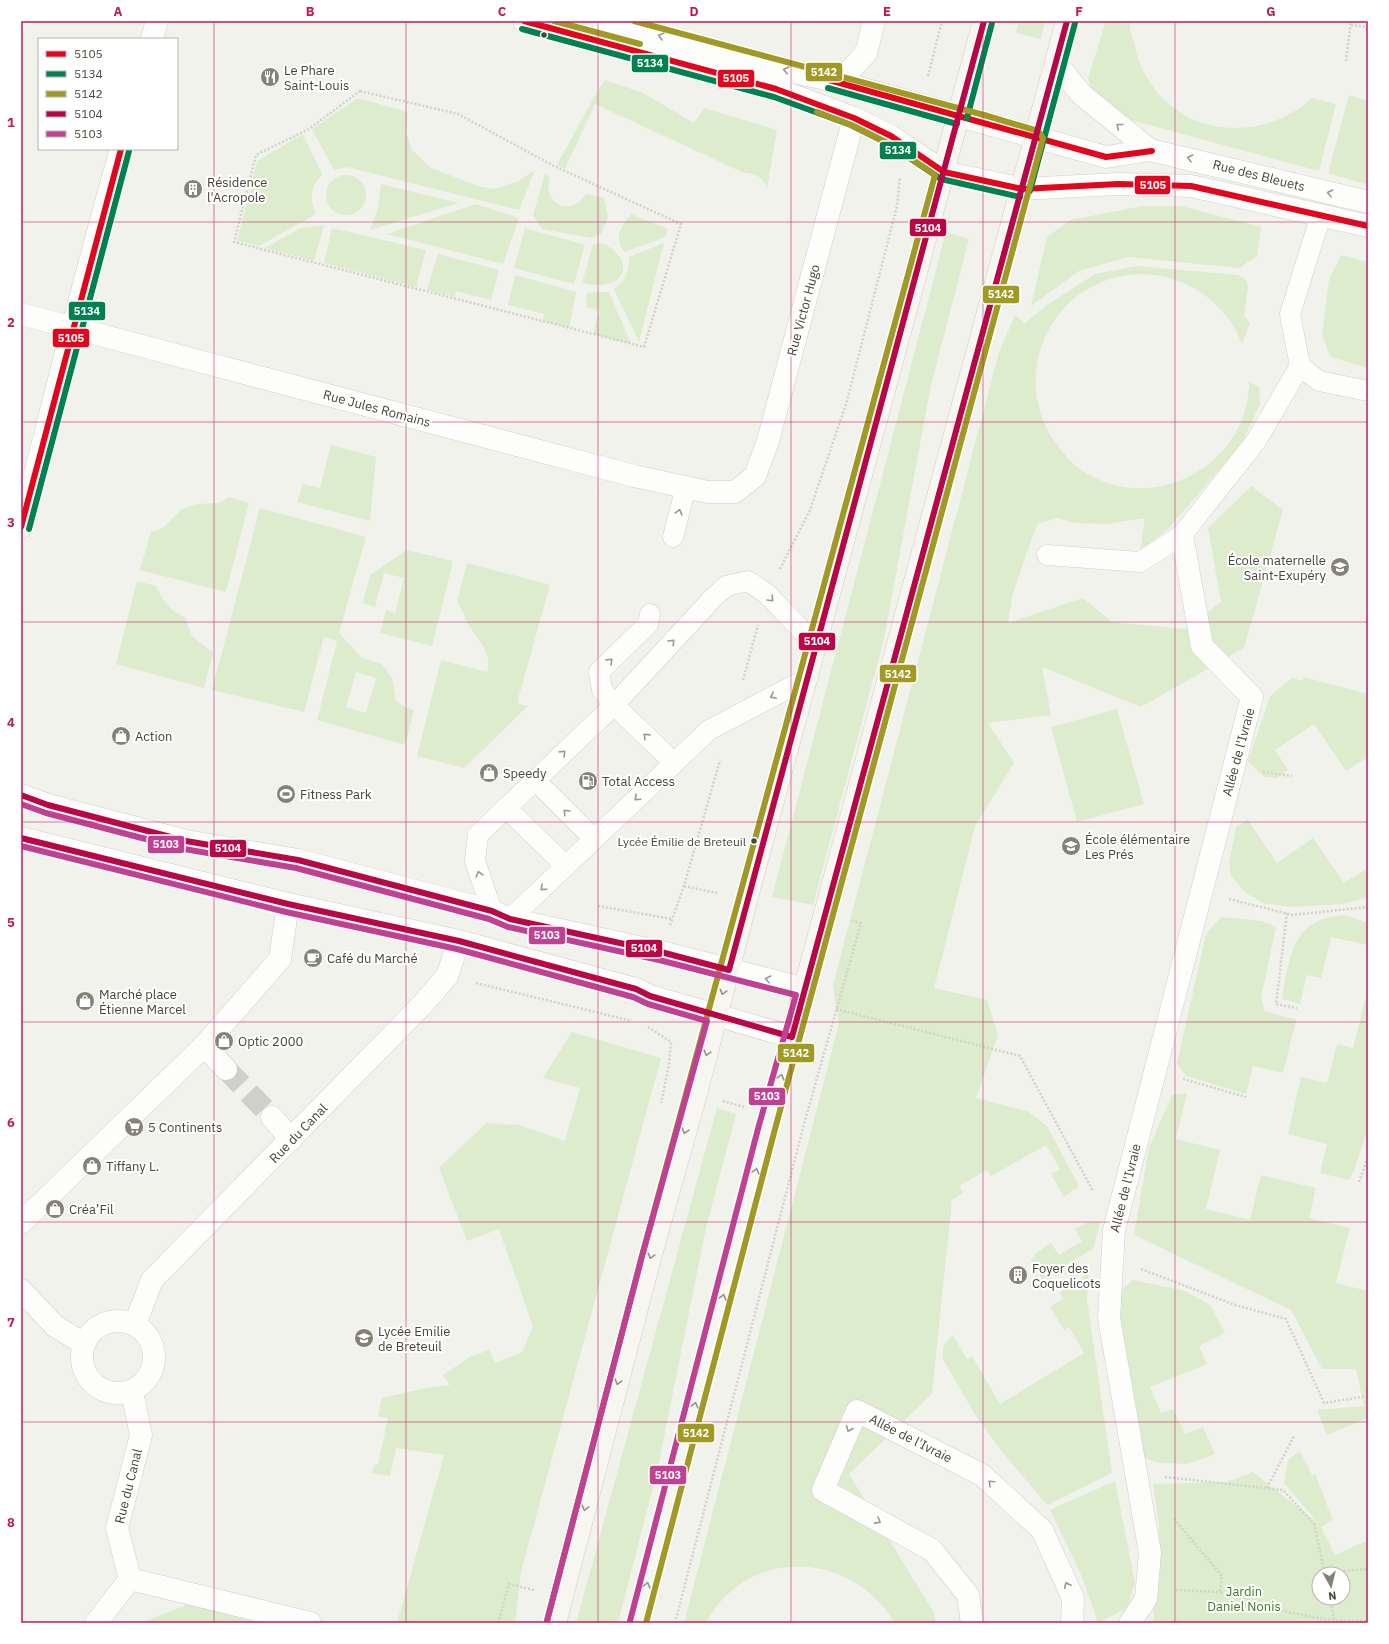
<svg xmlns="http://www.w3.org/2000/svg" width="1389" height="1644" font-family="'IBM Plex Sans',sans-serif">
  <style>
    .green { fill: #dceccd; fill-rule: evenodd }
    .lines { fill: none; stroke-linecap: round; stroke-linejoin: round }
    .pedestrian-tunnel { stroke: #d0cfc9; stroke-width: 22; stroke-dasharray: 22 11; stroke-linecap: butt }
    .service-casing { stroke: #d0cfca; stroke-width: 21 }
    .pedestrian-casing { stroke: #d0cfca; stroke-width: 23 }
    .minor-casing { stroke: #d0cfca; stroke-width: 23 }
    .tertiary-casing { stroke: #d0cfca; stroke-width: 23 }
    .secondary-casing { stroke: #d1cfc4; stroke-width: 23 }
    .path { stroke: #d2d2cb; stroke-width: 2.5; stroke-dasharray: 2 2; stroke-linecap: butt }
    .service { stroke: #fdfdfc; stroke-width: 20 }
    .pedestrian { stroke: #fdfdfc; stroke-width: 22 }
    .minor { stroke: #fdfdfc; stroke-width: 22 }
    .tertiary { stroke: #fdfdfc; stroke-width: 22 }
    .secondary { stroke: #f7f6f0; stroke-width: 22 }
    .bus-1-casing { stroke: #fff; stroke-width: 9 }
    .bus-2-casing { stroke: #fff; stroke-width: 9 }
    .bus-3-casing { stroke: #fff; stroke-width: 9 }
    .bus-4-casing { stroke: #fff; stroke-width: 9 }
    .bus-5-casing { stroke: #fff; stroke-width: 9 }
    .bus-1 { stroke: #e3051b; stroke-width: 6 }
    .bus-2 { stroke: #00814f; stroke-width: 6 }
    .bus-3 { stroke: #a09923; stroke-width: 6 }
    .bus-4 { stroke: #b90745; stroke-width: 6 }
    .bus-5 { stroke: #c04191; stroke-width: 6 }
    .oneway { stroke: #9a9790 }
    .oneway2 { stroke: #97948b }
    .grid { fill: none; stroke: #c2185b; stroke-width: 1; stroke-opacity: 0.55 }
    .bus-dot { fill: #494438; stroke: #fff; stroke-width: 1.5 }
    .labels { text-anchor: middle; stroke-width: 4; stroke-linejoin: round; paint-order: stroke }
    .bus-label { font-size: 12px; fill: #494438; stroke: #fff; text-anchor: end }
    .poi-label { font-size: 13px; fill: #494438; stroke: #fff; text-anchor: start }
    .street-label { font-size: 13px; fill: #494438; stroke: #fff }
    .park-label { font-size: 13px; fill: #3f7a2b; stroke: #fff }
    .line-badge { stroke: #fff; stroke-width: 1.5 }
    .badge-label { font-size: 11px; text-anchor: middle; font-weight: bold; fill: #fff }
    .neatline { fill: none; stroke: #c2185b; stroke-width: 1.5 }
    .grid-label { font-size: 13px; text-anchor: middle; font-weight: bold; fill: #c2185b }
  </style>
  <rect width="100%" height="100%" fill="#f2f2ed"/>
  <g class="green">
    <path d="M1019,21H1045L1041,39L1016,33Z"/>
    <path d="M1106,21H1130C1129,30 1134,42 1136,51C1139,64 1144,73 1151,84C1188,139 1265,141 1312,98L1336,104L1319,171L1120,117L1093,92L1088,78Z"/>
    <path d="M605,80L643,93L694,123L704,108L777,130L767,189C764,177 756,174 744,173L595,104L565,169L557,165L599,88Z"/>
    <path d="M1349,95L1368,101V185L1328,173Z"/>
    <path d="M358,98L408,112L406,133L412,150L431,168L478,186L494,189L517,182L535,170L519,210L347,167L334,170L312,129Z"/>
    <path d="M303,134L322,174C310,190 309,196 316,214L259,246L237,241L257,161Z"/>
    <path d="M545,174L550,177C541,204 571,218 586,194L604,198L608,217L601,234L592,238L542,229L533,215Z"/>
    <circle cx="346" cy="195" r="20"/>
    <path d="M381,184L459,203L370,230L378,208Z"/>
    <path d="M476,204L519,218L503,264L387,234Z"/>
    <path d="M1143,206H1181L1261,227L1257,256L1239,268L1128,257L1079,271L1031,306L1047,237L1070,220Z"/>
    <path d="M631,214L668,229L665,237L625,252C612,237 622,227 631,214Z"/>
    <path d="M324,225L314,261L265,248L301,228Z"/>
    <path d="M332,228L426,250L416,287L324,263Z"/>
    <path d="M525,228L585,245L574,284L514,268Z"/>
    <path d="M946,232L969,239L931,385L884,639L813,905L772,897Z"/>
    <path d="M602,243C640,262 623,293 582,283L593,244Z"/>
    <path d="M664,243L639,342L614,289C627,280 629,272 629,257Z"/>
    <path d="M438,254L499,270L491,300L456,291L455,297L427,290Z"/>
    <path d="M1341,255L1368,262V368L1331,357L1322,336L1329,279Z"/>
    <path d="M1137,266L1238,275L1247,281L1248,289L1244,316L1250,323L1242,344C1223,292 1164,262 1110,279C1103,281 1097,285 1090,288C1065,300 1046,328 1039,354C1032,384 1036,414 1053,439C1063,453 1072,465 1086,473C1156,516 1249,463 1249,382L1259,387L1260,404L1242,443L1169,528L1140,552L1145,518L1107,524L1074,523L1058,518L1037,524L1013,593L1008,623L1083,598L1112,622L1185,629L1221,602L1208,528L1251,486L1283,510L1244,648L1141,707L1042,667L1051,715L988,723L1014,763L975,826L934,988L987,1000L998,1035L976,1098L1029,1112L1047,1126L1079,1186L1064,1197L1051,1174L1060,1169L1046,1145L991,1176L987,1170L959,1186L963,1193L952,1200L932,1394L849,1474L934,1613L936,1623H894C888,1609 874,1596 862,1587C808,1550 737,1564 706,1623H684L839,1023L833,985L999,352L1015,315L1025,323L1047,305L1095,274Z"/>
    <path d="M515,275L576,292L569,328L543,321L544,314L508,305Z"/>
    <path d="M595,292H609L631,344L593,334L599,311L587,307L586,294Z"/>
    <path d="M331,445L376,457L370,521L297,502L303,484L320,488Z"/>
    <path d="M229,497L249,503L226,592L140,570L151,532L163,528L182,509L197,504L219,503Z"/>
    <path d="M260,508L366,537L339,633L362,658L382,664L392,678L396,701L405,707L414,710L405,745L317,720L337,641L324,637L304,712L212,690ZM356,672L376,678L366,713L346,707Z"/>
    <path d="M407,550L453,561L432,646L380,633L386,610L395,613L404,578L384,573L375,607L363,603L370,575Z"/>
    <path d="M467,563L550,585L517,703L528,706L464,768L417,756L441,660L487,672C493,654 479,641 470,627C465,619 463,610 457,602Z"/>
    <path d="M137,581L156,586L162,598L172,610L185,618L192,636L213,653L204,688L116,664Z"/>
    <path d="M1304,677L1368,694V757L1346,771L1314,724L1275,750L1288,770L1277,778L1265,777L1248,762L1270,696L1292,678L1303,681Z"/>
    <path d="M1117,709L1144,804L1077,822L1051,727Z"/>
    <path d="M1248,820L1277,863L1313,838L1344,883L1368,868V897L1343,904L1289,907L1263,903L1246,893L1231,876L1229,863L1236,827Z"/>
    <path d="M1345,915L1368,923V945L1331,937L1321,978L1307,975L1300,1004L1282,999C1287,972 1290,930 1321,920C1328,917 1337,916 1345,915Z"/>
    <path d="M1221,917L1262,921L1276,927L1261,998L1265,1011L1296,1020L1283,1073L1253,1066L1246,1094L1186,1076L1177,1063L1206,934Z"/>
    <path d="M1368,988V1128L1354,1171L1349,1180L1320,1173L1327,1144L1288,1134L1301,1077L1327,1083L1337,1044L1353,1048Z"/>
    <path d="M572,1032L661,1058L521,1572L515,1623H397L444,1455L396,1448L390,1476L372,1473L374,1464L378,1465L388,1418L378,1417L382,1398L426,1388L450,1385L443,1375L470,1357L489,1350L495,1363L522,1352L533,1327L499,1229L467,1241L439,1168L486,1123L519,1125L565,1141L580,1088L543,1078Z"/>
    <path d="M1187,1093L1176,1139L1220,1150L1206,1209L1250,1220L1261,1175L1316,1188L1309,1218L1350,1228L1336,1283L1368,1291V1418L1327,1435L1317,1410L1364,1406L1356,1369H1322L1291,1310L1134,1235L1149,1147L1172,1095Z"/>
    <path d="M717,1108L736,1114L706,1228L657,1472L618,1623H576Z"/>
    <path d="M1100,1222L1093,1249L1042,1279L1031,1260L1037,1252L1051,1243L1059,1255L1082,1241L1075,1229L1086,1223Z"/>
    <path d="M1089,1273L1087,1299L1112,1473L1047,1505L1003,1453L974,1413L943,1359C941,1348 945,1342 953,1335L967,1359L972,1356L1000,1404L1084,1353L1069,1327L1064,1330L1050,1307L1063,1299L1059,1293Z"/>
    <path d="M1133,1280L1185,1291L1210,1305L1225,1333L1199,1346L1207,1364L1150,1387L1161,1413L1173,1409L1185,1434L1203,1427L1215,1454L1188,1464L1160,1463L1140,1457L1125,1363L1118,1292Z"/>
    <path d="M1300,1451L1312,1475L1315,1474L1333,1520L1321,1527L1335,1555L1368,1540V1623H1153L1159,1524L1153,1484L1227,1482L1253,1472L1319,1524L1284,1483L1288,1460ZM1319,1574H1343V1598H1319Z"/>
    <path d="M1115,1481L1135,1583L1127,1608L1098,1623L1082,1577L1050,1510Z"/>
    <path d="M189,1604L258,1623H141Z"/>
  </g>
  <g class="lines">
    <path class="pedestrian-tunnel" d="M226,1069L272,1117"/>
    <g class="service-casing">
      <g id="service">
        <path d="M1321,215L1290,314L1300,366L1319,381L1368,391"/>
        <path d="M673,537L686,487"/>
        <path d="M1047,555L1140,562L1182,535L1256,441L1300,366"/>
        <path d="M674,763L614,705L713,598L726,586L748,581L767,594L816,645"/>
        <path d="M535,780L594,839"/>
        <path d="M506,808L566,866"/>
        <path d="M492,911L475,861L478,835L614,705L602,690L599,672L648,624L650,614"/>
        <path d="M510,919L709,730L808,678"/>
      </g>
    </g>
    <g class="pedestrian-casing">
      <g id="pedestrian">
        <path d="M204,1046L226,1069"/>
        <path d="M21,1223L204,1046L280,959L288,904"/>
        <path d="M21,1290L55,1326"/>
        <path d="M130,1579L117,1528L141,1435L132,1392"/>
        <path d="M96,1623L130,1579L310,1623"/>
      </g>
    </g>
    <g class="minor-casing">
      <g id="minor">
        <path d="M524,21L776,89L854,118L891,136L944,172L1022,189L1118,184L1191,186L1368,226"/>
        <path d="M603,21L780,69L839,82L1106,157L1150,150L1368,202"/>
        <path d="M152,39L157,21"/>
        <path d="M1056,63L1081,94L1150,150"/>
        <path d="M839,82L866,53L874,21"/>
        <path d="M21,314L634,476L708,492H735L755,476L768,441L854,118"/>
        <path d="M21,527C54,401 85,274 121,149"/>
        <path d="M272,1117L291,1140"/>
        <circle cx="118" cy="1357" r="36"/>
        <path d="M135,1324L152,1280L423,1004L447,976L459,941"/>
        <path d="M55,1326L84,1344"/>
        <path d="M972,1623L968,1595L932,1550L823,1490L857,1411L982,1475L1042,1530L1073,1598L1072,1623"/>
        <path d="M1130,1623L1146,1599L1150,1553L1109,1318L1114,1230L1252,697L1202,646L1182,535"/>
      </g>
    </g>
    <g class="tertiary-casing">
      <g id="tertiary">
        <path d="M21,795L48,805L186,841L298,860L492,911L510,919L661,952L806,989"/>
        <path d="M21,838L288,904L459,941L636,989L650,996L792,1037"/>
      </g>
    </g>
    <g class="secondary-casing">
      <g id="secondary">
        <path d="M555,1623L650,1258L696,1094L750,886L984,21"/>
        <path d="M638,1623L767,1127L1067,21"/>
      </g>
    </g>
    <g class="path">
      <path d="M1351,25L1368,27"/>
      <path d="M1346,61L1351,21"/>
      <path d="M928,76L942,21"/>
      <path d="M360,91L458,114L554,166L681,224L644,347L234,242L256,155L309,129Z"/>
      <path d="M780,569L810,510L847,401L897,206L900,177"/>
      <path d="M743,680L758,625"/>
      <path d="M1263,772L1292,776"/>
      <path d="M684,886L717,893"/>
      <path d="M1229,899L1292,915L1368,907"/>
      <path d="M598,906L672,919"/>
      <path d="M1287,913L1276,1004L1297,1008"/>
      <path d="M670,925L684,886L720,760"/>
      <path d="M476,983L632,1021"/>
      <path d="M836,1009L1020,1056L1093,1191"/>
      <path d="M648,1027L671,1042L669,1065L661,1103"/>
      <path d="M1183,1079L1246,1097"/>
      <path d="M723,1101L744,1107"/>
      <path d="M1359,1182L1368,1157"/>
      <path d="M1141,1269L1235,1305L1286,1319L1324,1403L1368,1396"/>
      <path d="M1165,1477L1283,1490L1314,1524L1325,1574"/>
      <path d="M1267,1488L1294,1436"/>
      <path d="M1174,1519L1222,1576L1220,1592"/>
      <path d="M1324,1572L1368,1569"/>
      <path d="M1176,1590L1220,1592L1287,1612L1335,1621H1368"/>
      <path d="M1330,1598L1335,1623"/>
      <path d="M498,1623L509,1584L534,1590"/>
      <path d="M675,1623L804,1124L861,923L852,921"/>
    </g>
    <use href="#service" class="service"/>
    <use href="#pedestrian" class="pedestrian"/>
    <use href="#minor" class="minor"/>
    <use href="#tertiary" class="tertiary"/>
    <use href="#secondary" class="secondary"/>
    <g class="bus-1-casing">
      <g id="bus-1">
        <path d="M524,21L776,89L854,118L891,136L944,172L1022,189L1118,184L1191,186L1368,226"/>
        <path d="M829,80L1106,157L1152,151"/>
        <path d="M21,527L121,149"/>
      </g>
    </g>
    <g class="bus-2-casing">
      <g id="bus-2">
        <path d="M522,29L774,97L851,125L887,143L941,179L1020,197"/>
        <path d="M828,88L957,124"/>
        <path d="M967,118L992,23"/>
        <path d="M1030,191L1075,23"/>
        <path d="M29,529L129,151"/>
      </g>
    </g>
    <g class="bus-3-casing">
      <g id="bus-3">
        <path d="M554,21L640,44"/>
        <path d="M634,21L984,115L1038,131L1043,138L775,1129L646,1623"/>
        <path d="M547,1621L642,1256L935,175L887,143L851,125L817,112"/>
      </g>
    </g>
    <g class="bus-4-casing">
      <g id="bus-4">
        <path d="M21,795L48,805L186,841L298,860L492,911L510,919L661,952L729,970L984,21"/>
        <path d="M21,838L288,904L459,941L636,989L650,996L792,1037L1067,21"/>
      </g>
    </g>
    <g class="bus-5-casing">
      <g id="bus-5">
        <path d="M21,804L46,813L184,849L296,868L489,919L508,927L659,960L796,995L759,1125L630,1621"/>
        <path d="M21,846L286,912L457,949L633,997L648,1004L707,1021L642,1256L547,1621"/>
      </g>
    </g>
    <use href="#bus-1" class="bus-1"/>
    <use href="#bus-2" class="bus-2"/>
    <use href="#bus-3" class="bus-3"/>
    <use href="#bus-4" class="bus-4"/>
    <use href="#bus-5" class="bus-5"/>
  </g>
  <defs><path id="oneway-chevron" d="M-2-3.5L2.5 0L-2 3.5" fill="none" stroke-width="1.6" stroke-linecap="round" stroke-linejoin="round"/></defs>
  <g class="oneway">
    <use href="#oneway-chevron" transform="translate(661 36) rotate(-165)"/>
    <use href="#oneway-chevron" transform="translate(786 70) rotate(-167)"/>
    <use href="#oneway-chevron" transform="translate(1119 126) rotate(-141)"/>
    <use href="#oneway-chevron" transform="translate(1190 158) rotate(-166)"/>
    <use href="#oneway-chevron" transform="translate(1330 193) rotate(-166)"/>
    <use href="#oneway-chevron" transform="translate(679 512) rotate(-75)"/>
    <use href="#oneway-chevron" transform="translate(771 599) rotate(46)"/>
    <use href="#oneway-chevron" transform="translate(672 642) rotate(-47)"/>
    <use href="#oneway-chevron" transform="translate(610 661) rotate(-44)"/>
    <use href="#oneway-chevron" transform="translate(773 696) rotate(153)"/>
    <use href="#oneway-chevron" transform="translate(646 736) rotate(-136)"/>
    <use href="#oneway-chevron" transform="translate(563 753) rotate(-44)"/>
    <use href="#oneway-chevron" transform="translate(637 798) rotate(137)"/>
    <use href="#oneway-chevron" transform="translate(566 812) rotate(-134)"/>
    <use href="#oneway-chevron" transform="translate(479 874) rotate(-106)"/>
    <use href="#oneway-chevron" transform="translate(543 888) rotate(138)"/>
    <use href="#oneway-chevron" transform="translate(768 979) rotate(-166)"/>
    <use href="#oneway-chevron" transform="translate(849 1429) rotate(113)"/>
    <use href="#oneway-chevron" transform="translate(991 1483) rotate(-137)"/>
    <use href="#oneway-chevron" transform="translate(878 1521) rotate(29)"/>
    <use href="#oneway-chevron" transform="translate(1067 1585) rotate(-115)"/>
  </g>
  <g class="oneway2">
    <use href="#oneway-chevron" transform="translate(723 992) rotate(105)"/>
    <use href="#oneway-chevron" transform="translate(707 1053) rotate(105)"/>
    <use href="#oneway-chevron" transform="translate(781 1077) rotate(-74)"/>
    <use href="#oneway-chevron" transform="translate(685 1131) rotate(106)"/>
    <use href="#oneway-chevron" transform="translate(756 1171) rotate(-75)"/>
    <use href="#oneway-chevron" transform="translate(651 1256) rotate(105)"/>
    <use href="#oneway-chevron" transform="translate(723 1297) rotate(-75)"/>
    <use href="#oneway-chevron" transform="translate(618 1382) rotate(105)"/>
    <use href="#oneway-chevron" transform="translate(695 1405) rotate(-75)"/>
    <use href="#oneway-chevron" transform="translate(585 1508) rotate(105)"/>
    <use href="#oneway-chevron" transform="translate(647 1585) rotate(-75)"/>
  </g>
  <path class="grid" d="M214,21V1623M406,21V1623M598,21V1623M791,21V1623M983,21V1623M1175,21V1623M21,222H1368M21,422H1368M21,622H1368M21,822H1368M21,1022H1368M21,1222H1368M21,1422H1368"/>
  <defs>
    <g id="restaurant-disc" transform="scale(1)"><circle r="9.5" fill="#848177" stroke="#fff"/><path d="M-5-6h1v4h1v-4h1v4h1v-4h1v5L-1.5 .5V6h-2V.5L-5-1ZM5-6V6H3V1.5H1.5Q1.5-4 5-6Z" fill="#fff"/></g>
    <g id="building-disc" transform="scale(1)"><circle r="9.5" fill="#848177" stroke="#fff"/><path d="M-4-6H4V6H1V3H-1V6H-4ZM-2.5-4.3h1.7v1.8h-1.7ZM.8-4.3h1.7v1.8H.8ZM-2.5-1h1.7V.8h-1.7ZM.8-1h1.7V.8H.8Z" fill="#fff"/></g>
    <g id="school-disc" transform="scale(1)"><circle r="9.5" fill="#848177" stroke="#fff"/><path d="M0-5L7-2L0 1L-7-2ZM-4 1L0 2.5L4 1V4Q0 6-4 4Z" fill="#fff"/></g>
    <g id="shop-disc" transform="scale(1)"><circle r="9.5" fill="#848177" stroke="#fff"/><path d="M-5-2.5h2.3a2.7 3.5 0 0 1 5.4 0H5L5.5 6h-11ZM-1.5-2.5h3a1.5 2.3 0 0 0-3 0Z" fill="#fff"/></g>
    <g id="fuel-disc" transform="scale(1)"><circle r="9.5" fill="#848177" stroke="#fff"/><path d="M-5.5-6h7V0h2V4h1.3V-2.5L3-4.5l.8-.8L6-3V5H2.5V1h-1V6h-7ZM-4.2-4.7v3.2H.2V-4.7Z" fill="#fff"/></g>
    <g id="stadium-disc" transform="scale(1)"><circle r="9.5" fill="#848177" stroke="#fff"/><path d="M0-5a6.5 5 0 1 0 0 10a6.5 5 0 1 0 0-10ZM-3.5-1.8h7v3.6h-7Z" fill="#fff"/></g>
    <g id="cafe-disc" transform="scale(1)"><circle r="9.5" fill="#848177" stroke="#fff"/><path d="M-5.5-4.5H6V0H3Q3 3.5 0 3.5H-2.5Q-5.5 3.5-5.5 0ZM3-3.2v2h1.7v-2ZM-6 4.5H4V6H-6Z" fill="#fff"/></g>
    <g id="supermarket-disc" transform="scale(1)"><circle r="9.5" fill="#848177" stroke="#fff"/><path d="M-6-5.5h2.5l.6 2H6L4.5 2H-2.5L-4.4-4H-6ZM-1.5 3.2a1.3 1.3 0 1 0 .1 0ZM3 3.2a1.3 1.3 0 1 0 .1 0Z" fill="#fff"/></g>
  </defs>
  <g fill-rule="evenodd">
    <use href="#restaurant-disc" x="270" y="77"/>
    <use href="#building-disc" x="193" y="189"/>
    <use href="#school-disc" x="1340" y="567"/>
    <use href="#shop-disc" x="121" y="736"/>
    <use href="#shop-disc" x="489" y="773"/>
    <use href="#fuel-disc" x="588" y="781"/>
    <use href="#stadium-disc" x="286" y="794"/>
    <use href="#school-disc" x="1071" y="846"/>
    <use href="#cafe-disc" x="313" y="958"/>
    <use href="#shop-disc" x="85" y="1001"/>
    <use href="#shop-disc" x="224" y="1041"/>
    <use href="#supermarket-disc" x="134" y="1127"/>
    <use href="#shop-disc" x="92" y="1166"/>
    <use href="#shop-disc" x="55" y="1209"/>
    <use href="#building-disc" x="1018" y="1275"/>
    <use href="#school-disc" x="364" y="1338"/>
  </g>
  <g class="bus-dot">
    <circle cx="544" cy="35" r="3.5"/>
    <circle cx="754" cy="841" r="3.5"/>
  </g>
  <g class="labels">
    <g class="bus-label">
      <text x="746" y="846">Lycée Émilie de Breteuil</text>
    </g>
    <g class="poi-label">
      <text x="284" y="75">Le Phare<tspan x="284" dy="15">Saint-Louis</tspan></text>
      <text x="207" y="187">Résidence<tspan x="207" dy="15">l'Acropole</tspan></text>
      <text x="1326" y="565" text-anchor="end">École maternelle<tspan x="1326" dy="15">Saint-Exupéry</tspan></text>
      <text x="135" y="741">Action</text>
      <text x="503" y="778">Speedy</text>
      <text x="602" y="786">Total Access</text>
      <text x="300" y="799">Fitness Park</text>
      <text x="1085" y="844">École élémentaire<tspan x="1085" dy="15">Les Prés</tspan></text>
      <text x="327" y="963">Café du Marché</text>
      <text x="99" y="999">Marché place<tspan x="99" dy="15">Étienne Marcel</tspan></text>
      <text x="238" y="1046">Optic 2000</text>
      <text x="148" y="1132">5 Continents</text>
      <text x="106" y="1171">Tiffany L.</text>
      <text x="69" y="1214">Créa’Fil</text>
      <text x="1032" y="1273">Foyer des<tspan x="1032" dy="15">Coquelicots</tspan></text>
      <text x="378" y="1336">Lycée Emilie<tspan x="378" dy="15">de Breteuil</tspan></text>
    </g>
    <g class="street-label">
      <text transform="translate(1259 175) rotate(14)" y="5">Rue des Bleuets</text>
      <text transform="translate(803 310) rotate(-75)" y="5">Rue Victor Hugo</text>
      <text transform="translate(377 408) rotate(15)" y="5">Rue Jules Romains</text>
      <text transform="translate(1238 752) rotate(-75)" y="5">Allée de l'Ivraie</text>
      <text transform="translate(298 1133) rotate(-46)" y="5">Rue du Canal</text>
      <text transform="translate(1125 1188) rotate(-76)" y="5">Allée de l'Ivraie</text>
      <text transform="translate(911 1438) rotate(27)" y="5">Allée de l'Ivraie</text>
      <text transform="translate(128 1486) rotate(-76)" y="5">Rue du Canal</text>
    </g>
    <g class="park-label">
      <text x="1244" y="1596">Jardin<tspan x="1244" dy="15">Daniel Nonis</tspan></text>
    </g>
  </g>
  <g class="line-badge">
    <rect x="631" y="54" width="38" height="19" rx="4" fill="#00814f"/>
    <rect x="805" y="62" width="38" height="20" rx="4" fill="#a09923"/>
    <rect x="717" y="69" width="38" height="19" rx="4" fill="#e3051b"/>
    <rect x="879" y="141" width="38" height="19" rx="4" fill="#00814f"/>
    <rect x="1134" y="175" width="37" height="20" rx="4" fill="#e3051b"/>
    <rect x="909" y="218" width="38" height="19" rx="4" fill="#b90745"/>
    <rect x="982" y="285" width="38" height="19" rx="4" fill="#a09923"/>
    <rect x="68" y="301" width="38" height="20" rx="4" fill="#00814f"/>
    <rect x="52" y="328" width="38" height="20" rx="4" fill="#e3051b"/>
    <rect x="798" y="632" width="38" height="19" rx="4" fill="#b90745"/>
    <rect x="879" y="664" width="38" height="19" rx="4" fill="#a09923"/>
    <rect x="147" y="835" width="38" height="19" rx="4" fill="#c04191"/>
    <rect x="209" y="839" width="38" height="19" rx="4" fill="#b90745"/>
    <rect x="528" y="926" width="38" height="19" rx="4" fill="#c04191"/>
    <rect x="625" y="939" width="38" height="19" rx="4" fill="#b90745"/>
    <rect x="777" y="1043" width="38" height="20" rx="4" fill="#a09923"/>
    <rect x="748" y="1087" width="38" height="19" rx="4" fill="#c04191"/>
    <rect x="677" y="1423" width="38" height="20" rx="4" fill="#a09923"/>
    <rect x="649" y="1465" width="38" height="20" rx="4" fill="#c04191"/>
  </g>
  <g class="badge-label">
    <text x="650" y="67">5134</text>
    <text x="824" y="76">5142</text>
    <text x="736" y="82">5105</text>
    <text x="898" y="154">5134</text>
    <text x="1153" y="189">5105</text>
    <text x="928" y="232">5104</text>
    <text x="1001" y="298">5142</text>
    <text x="87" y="315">5134</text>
    <text x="71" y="342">5105</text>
    <text x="817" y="645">5104</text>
    <text x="898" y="678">5142</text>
    <text x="166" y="848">5103</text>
    <text x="228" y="852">5104</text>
    <text x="547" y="939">5103</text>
    <text x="644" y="952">5104</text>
    <text x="796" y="1057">5142</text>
    <text x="767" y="1100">5103</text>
    <text x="696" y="1437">5142</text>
    <text x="668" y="1479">5103</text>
  </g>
  <rect width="1389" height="1644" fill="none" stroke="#ffffff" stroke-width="44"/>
  <rect x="38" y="38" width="140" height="112" fill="#ffffff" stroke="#b6b4af"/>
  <rect x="46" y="51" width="20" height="6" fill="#e3051b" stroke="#b6b4af"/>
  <text x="74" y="58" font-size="12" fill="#494438">5105</text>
  <rect x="46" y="71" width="20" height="6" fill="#00814f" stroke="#b6b4af"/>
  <text x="74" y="78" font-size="12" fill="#494438">5134</text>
  <rect x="46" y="91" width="20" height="6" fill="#a09923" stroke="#b6b4af"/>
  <text x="74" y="98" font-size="12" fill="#494438">5142</text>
  <rect x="46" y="111" width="20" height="6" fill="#b90745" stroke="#b6b4af"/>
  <text x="74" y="118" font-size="12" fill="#494438">5104</text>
  <rect x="46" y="131" width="20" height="6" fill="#c04191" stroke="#b6b4af"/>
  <text x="74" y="138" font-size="12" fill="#494438">5103</text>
  <g transform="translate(1331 1586) rotate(172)"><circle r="19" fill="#ffffff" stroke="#b6b4af"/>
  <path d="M0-3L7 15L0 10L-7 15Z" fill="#848177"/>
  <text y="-6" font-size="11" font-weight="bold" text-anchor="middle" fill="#494438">N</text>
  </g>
  <rect x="22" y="22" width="1345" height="1600" class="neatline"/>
  <g class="grid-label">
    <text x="118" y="16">A</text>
    <text x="310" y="16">B</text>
    <text x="502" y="16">C</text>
    <text x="694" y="16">D</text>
    <text x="887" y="16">E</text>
    <text x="1079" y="16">F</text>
    <text x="1271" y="16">G</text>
    <text x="11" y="127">1</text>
    <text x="11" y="327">2</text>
    <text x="11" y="527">3</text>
    <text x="11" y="727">4</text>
    <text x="11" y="927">5</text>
    <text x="11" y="1127">6</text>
    <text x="11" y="1327">7</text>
    <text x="11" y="1527">8</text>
  </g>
</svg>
